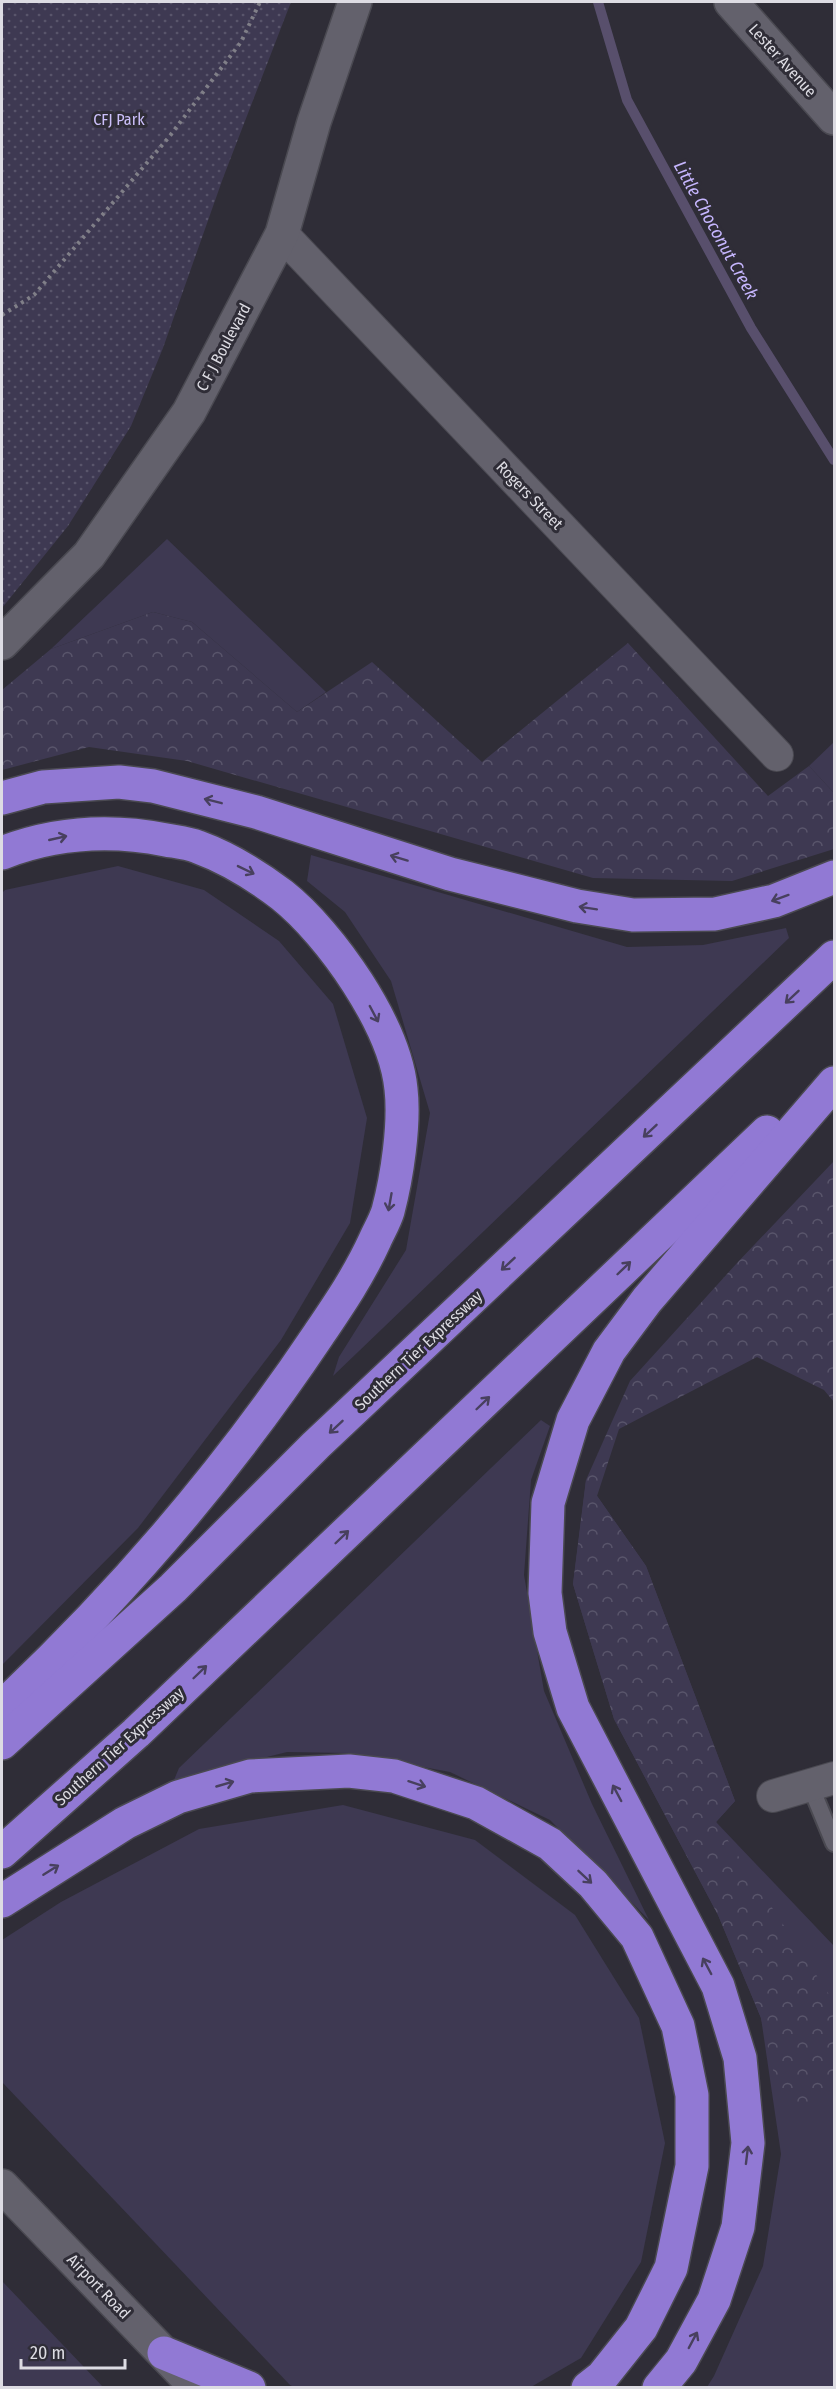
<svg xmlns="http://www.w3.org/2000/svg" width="836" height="2389" font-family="'Fira Sans Condensed',sans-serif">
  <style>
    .green { fill: #3e3952 }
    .forest { fill: url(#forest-crowns) }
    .park { fill: url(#park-dots) }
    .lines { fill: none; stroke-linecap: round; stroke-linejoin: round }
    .stream { stroke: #584f6c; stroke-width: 10 }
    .lane-casing { stroke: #4a4951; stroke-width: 20 }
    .street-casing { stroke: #4a4951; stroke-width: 34 }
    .secondary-casing { stroke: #4a4951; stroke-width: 36 }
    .highway-casing { stroke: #4a4951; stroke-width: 36 }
    .path { stroke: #807f88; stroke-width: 4; stroke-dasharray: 3 4.5; stroke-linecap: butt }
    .lane { stroke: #63616c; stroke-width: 16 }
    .street { stroke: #63616c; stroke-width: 32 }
    .secondary { stroke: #63616c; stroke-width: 33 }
    .highway { stroke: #9179d4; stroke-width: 33 }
    .oneway { stroke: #48405e }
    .labels { text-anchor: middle; stroke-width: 6; stroke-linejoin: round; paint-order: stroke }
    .street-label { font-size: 16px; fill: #dddce3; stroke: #2f2d37 }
    .park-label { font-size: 16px; fill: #cbbff9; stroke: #2f2d37 }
    .water-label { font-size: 18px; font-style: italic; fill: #c6b6fe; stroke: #2f2d37 }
  </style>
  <defs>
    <pattern id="forest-crowns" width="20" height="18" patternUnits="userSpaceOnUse" patternTransform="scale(1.5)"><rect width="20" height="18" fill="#3e3952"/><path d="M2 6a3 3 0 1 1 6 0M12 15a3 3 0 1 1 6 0" fill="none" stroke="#59556b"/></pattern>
    <pattern id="park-dots" width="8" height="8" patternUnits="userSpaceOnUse" patternTransform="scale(1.5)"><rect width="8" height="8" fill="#3e3952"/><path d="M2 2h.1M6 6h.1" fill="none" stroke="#59556b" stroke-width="1.8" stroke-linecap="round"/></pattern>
  </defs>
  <rect width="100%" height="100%" fill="#2f2d37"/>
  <g class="green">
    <path d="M167,539L326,692L297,712L192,622L153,612L51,649Z"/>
    <path d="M834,742V793L809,766Z"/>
    <path d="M311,855L627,947L703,945L786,928L789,938L333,1376L339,1357L406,1250L430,1113L391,981L345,912L307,881Z"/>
    <path d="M118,866L204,890L279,941L333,1004L367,1118L350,1223L281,1340L138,1528L2,1665V893L5,890Z"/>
    <path d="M541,1420L550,1426L531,1480L524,1575L544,1691L592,1804L649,1920L550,1820L450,1772L348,1753L287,1752L174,1780L179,1768Z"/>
    <path d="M586,1480L646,1566L735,1801L716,1822L834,1946V2387H707L714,2376L763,2266L781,2154L761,2018L718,1915L614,1719L573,1584Z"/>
    <path d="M343,1805L475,1840L575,1915L639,2018L665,2143L641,2262L581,2358L531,2387L296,2388L290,2385L2,2082V1940L61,1902L199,1829Z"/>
    <path d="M2,2281L103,2387H2Z"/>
  </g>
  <g class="forest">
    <path d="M153,612L192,622L297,712L372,662L482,762L628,643L768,796L809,766L834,793V849L732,881L593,878L187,761L89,747L2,770V690L51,649Z"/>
    <path d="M834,1161V1402L824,1390L757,1357L619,1429L597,1496L646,1566L735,1801L716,1822L834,2002V2071L820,2107L803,2114L778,2091L761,2018L718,1915L614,1719L573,1584L586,1480L630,1381L737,1263Z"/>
  </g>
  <path class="park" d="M2,2H291L223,178L163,348L131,426L68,526L2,608Z"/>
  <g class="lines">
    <path class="stream" d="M598,2L627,100L751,328L834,460"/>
    <g class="lane-casing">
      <path id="lane" d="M810,1785L834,1843"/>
    </g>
    <g class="street-casing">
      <g id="street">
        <path d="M282,234L777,755"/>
        <path d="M773,1796L834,1778"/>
      </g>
    </g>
    <g class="secondary-casing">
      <g id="secondary">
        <path d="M731,2L834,118"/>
        <path d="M2,643L89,555L189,412L282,234L314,122L355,2"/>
        <path d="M2,2186L197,2388"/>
      </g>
    </g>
    <g class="highway-casing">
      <g id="highway">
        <path d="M2,798L43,787L119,782L153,786L256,812L450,874L577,906L633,915L715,914L774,901L834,877"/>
        <path d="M2,853C56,832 110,829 166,840C177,842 188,843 198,847C228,858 257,876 282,895C331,934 395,1026 401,1089C405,1124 397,1177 388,1211C385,1221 379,1231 375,1240C359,1275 340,1303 319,1334C228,1470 120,1596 2,1707"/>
        <path d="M2,1743L173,1588L316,1445L834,957"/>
        <path d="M2,1852L136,1733L767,1132"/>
        <path d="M2,1901L125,1823L178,1797L250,1776L349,1771L394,1776L476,1803L550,1844L593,1884L637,1937L678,2026L692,2095V2166L671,2268L641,2328L602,2377L588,2388"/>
        <path d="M164,2353L249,2388"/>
        <path d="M659,2388L681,2361L714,2300L738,2227L748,2143L740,2058L718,1986L573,1708L550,1632L545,1593L548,1503L573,1420L609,1351L647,1300L834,1083"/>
      </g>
    </g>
    <path class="path" d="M2,315L34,295L169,137L241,42L260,2"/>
    <use href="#lane" class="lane"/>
    <use href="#street" class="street"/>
    <use href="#secondary" class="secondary"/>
    <use href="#highway" class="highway"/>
  </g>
  <defs><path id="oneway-shaft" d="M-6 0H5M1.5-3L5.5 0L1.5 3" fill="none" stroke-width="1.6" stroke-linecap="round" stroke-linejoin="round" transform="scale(1.5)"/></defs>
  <g class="oneway">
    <use href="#oneway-shaft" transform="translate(213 801) rotate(-166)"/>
    <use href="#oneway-shaft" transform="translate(58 838) rotate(-13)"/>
    <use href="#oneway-shaft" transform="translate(399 858) rotate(-163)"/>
    <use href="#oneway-shaft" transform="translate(246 870) rotate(26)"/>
    <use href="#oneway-shaft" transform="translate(780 898) rotate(160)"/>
    <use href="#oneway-shaft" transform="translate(588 908) rotate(-171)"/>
    <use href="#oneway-shaft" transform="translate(792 997) rotate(137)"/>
    <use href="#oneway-shaft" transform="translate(374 1014) rotate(62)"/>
    <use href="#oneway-shaft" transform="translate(650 1131) rotate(137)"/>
    <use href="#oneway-shaft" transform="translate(390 1202) rotate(100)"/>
    <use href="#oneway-shaft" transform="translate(508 1264) rotate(137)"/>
    <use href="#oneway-shaft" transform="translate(624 1268) rotate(-44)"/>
    <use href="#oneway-shaft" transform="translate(483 1403) rotate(-44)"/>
    <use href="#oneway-shaft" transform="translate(336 1427) rotate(137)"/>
    <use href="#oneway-shaft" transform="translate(342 1537) rotate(-44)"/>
    <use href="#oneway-shaft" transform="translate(200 1672) rotate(-44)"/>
    <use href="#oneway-shaft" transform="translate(225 1784) rotate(-16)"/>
    <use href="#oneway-shaft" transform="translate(417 1784) rotate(18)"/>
    <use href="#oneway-shaft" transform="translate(617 1793) rotate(-118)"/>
    <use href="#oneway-shaft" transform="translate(51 1870) rotate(-32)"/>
    <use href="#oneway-shaft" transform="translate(585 1877) rotate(43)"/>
    <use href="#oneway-shaft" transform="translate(707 1966) rotate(-118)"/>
    <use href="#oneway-shaft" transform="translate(747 2155) rotate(-83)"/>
    <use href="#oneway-shaft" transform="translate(693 2340) rotate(-62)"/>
  </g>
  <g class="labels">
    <g class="street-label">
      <text transform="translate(783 60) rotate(48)" y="6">Lester Avenue</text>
      <text transform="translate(223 347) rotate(-62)" y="6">C F J Boulevard</text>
      <text transform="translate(530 495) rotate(46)" y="6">Rogers Street</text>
      <text transform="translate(418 1350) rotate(-43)" y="6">Southern Tier Expressway</text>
      <text transform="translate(119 1746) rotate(-42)" y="6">Southern Tier Expressway</text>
      <text transform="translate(99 2286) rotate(46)" y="6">Airport Road</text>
    </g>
    <g class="park-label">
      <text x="119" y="125">CFJ Park</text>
    </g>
    <g class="water-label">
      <text transform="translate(716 230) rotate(61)" y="6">Little Choconut Creek</text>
    </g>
  </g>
  <rect width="836" height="2389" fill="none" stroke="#dddce3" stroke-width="6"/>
  <path d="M21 2359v9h104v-9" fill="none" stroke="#dddce3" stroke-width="3"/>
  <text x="30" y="2359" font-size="18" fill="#dddce3" stroke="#2f2d37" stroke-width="4.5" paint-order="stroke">20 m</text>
</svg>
